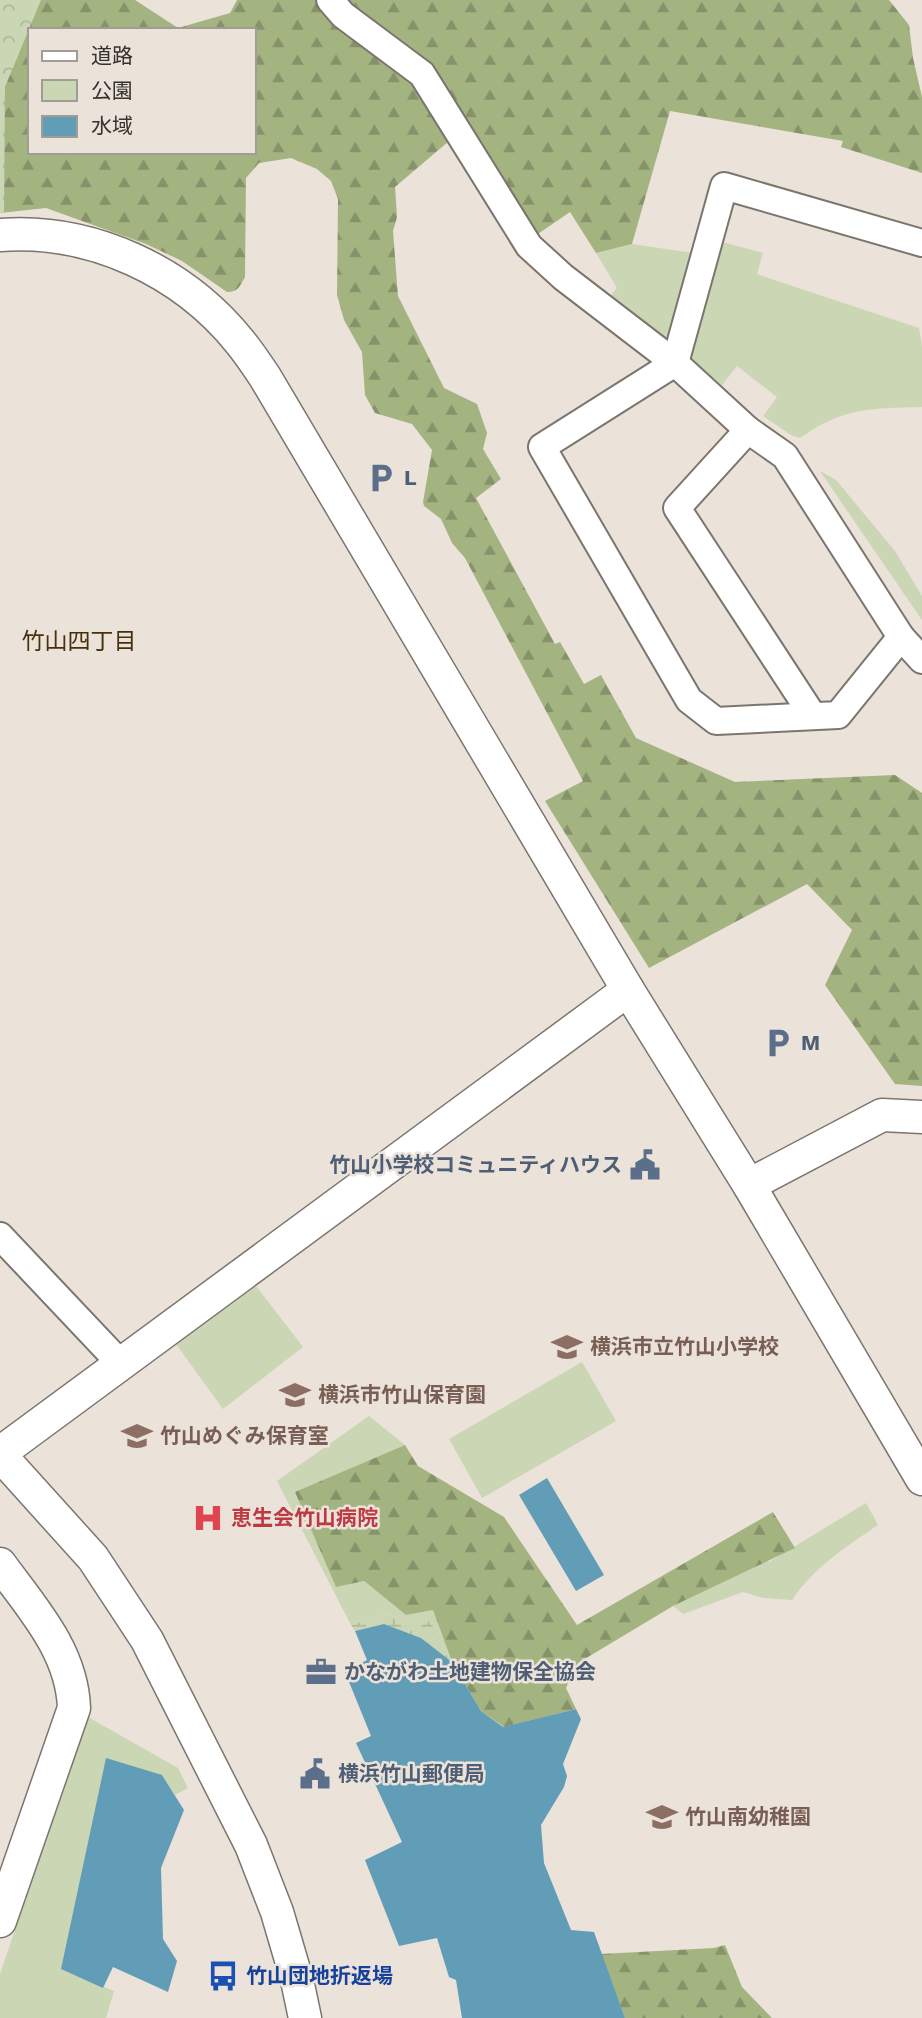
<svg xmlns="http://www.w3.org/2000/svg" width="922" height="2018" font-family="'Work Sans','Noto Sans JP',sans-serif">
  <style>
    .green { fill: #cad6b4 }
    .forest { fill: url(#forest-firs); fill-rule: evenodd }
    .wetland { fill: url(#wetland-marsh) }
    .park { fill: url(#park-crowns) }
    .water { fill: #629db7 }
    .lines { fill: none; stroke-linecap: round; stroke-linejoin: round }
    .minor-casing { stroke: #7c756e; stroke-width: 30 }
    .tertiary-casing { stroke: #7c756e; stroke-width: 35 }
    .minor { stroke: #fff; stroke-width: 26 }
    .tertiary { stroke: #fff; stroke-width: 32 }
    .labels { text-anchor: middle; stroke-width: 5; stroke-linejoin: round; paint-order: stroke }
    .service-label { font-size: 21px; font-weight: bold; fill: #4e5e75; stroke: #ebe2da; text-anchor: start }
    .education-label { font-size: 21px; font-weight: bold; fill: #785e54; stroke: #ebe2da; text-anchor: start }
    .health-label { font-size: 21px; font-weight: bold; fill: #be3a42; stroke: #ebe2da; text-anchor: start }
    .transit-label { font-size: 21px; font-weight: bold; fill: #164399; stroke: #ebe2da; text-anchor: start }
    .neighbourhood-label { font-size: 23px; fill: #48300d; stroke: #ebe2da }
  </style>
  <defs>
    <pattern id="forest-firs" width="22" height="20" patternUnits="userSpaceOnUse" patternTransform="scale(1.75)"><rect width="22" height="20" fill="#a4b481"/><path d="M5 1l3.5 6h-7zM16 11l3.5 6h-7z" fill="#86936a"/></pattern>
    <pattern id="wetland-marsh" width="20" height="14" patternUnits="userSpaceOnUse" patternTransform="scale(1.75)"><rect width="20" height="14" fill="#cad6b4"/><path d="M1 5h8M5 5V1M11 12h8M15 12V8" fill="none" stroke="#aeb89b"/></pattern>
    <pattern id="park-crowns" width="20" height="18" patternUnits="userSpaceOnUse" patternTransform="scale(1.75)"><rect width="20" height="18" fill="#cad6b4"/><path d="M2 6a3 3 0 1 1 6 0M12 15a3 3 0 1 1 6 0" fill="none" stroke="#aeb89b"/></pattern>
  </defs>
  <rect width="100%" height="100%" fill="#ebe2da"/>
  <g class="green">
    <path d="M715,240L763,253L757,274L919,328L922,346V407C891,408 857,407 829,421C819,425 809,432 800,438L791,435L763,416L777,397L737,366L722,385L691,359L686,349Z"/>
    <path d="M632,244L693,253L673,340L661,346L606,301L617,288L596,253Z"/>
    <path d="M820,471L836,480L895,551L922,596V620Z"/>
    <path d="M256,1286L303,1347L223,1409L176,1344Z"/>
    <path d="M582,1362L616,1421L482,1498L449,1439Z"/>
    <path d="M369,1416L405,1445L296,1492L364,1581L406,1615L433,1610L452,1662L434,1627L425,1618L407,1621L387,1614L351,1625L277,1481Z"/>
    <path d="M866,1503L878,1525C846,1547 814,1567 792,1600L763,1598L743,1592L683,1614L673,1606L767,1559L769,1562Z"/>
    <path d="M88,1717L178,1768L188,1788L175,1795L162,1775L61,1968L114,1991L106,2018H0V1974Z"/>
  </g>
  <g class="forest">
    <path d="M0,0H135L178,28L230,13L237,0H889L909,25L913,58L922,97V173L841,147L843,141L670,111L632,244L596,253L570,212L532,238L449,141L395,187L397,217L393,231L398,296L444,388L477,404L487,433L483,449L501,479L476,498L555,644L560,642L584,684L601,675L636,738L735,782L895,775L922,793V1086L895,1084L825,985L852,930L807,884L649,968L545,801L583,781L465,558L452,543L441,519L424,506L423,502L432,450L412,424L375,413L365,395L362,352L344,320L337,295L338,199L331,181L317,169L291,158L259,163L246,178L245,277C240,286 238,292 227,292L182,261L146,244L46,208L0,213ZM30,30H254V152H30Z"/>
    <path d="M405,1445L418,1466L504,1517L577,1625L773,1512L795,1548L673,1606L578,1663L566,1688L576,1709L504,1727L481,1711L452,1662L433,1610L406,1615L364,1581L336,1587L295,1492Z"/>
    <path d="M725,1945L742,1987L772,2018H625L601,1954L714,1948Z"/>
  </g>
  <path class="wetland" d="M387,1614L407,1621L425,1618L434,1627L452,1662L421,1638L384,1624L355,1631L351,1625Z"/>
  <path class="park" d="M0,0H41L5,87L4,212L0,213Z"/>
  <g class="water">
    <path d="M547,1478L604,1575L576,1591L519,1495Z"/>
    <path d="M384,1624L421,1638L452,1662L481,1711L503,1727L576,1709L581,1719L563,1764L567,1776L564,1787L541,1825L544,1863L571,1930L594,1932L625,2018H462L456,1980L449,1977L437,1938L399,1946L365,1860L402,1842L356,1743L371,1736L345,1672L367,1660L355,1631Z"/>
    <path d="M106,1758L162,1775L184,1810L161,1868L163,1939L177,1961L168,1992L113,1967L103,1988L61,1969Z"/>
  </g>
  <g class="lines">
    <g class="minor-casing">
      <g id="minor">
        <path d="M330,0L343,15L422,74L529,246L563,277L675,363L748,430L785,456L901,637L922,660"/>
        <path d="M748,430L677,508L813,716"/>
        <path d="M901,637L838,715L716,721L689,700L542,447L675,363L724,186L922,243"/>
        <path d="M0,1236L120,1363"/>
      </g>
    </g>
    <g class="tertiary-casing">
      <g id="tertiary">
        <path d="M0,235C91,228 183,271 240,342C249,353 257,365 265,377L628,990L749,1185L922,1479"/>
        <path d="M749,1185L882,1115L922,1117"/>
        <path d="M0,1453L628,990"/>
        <path d="M0,1455L93,1558L147,1640L251,1845L277,1912L297,1980L305,2018"/>
        <path d="M0,1564C32,1608 72,1651 74,1708L0,1921"/>
      </g>
    </g>
    <use href="#minor" class="minor"/>
    <use href="#tertiary" class="tertiary"/>
  </g>
  <defs>
    <g id="parking-bare" transform="scale(2.415)"><path d="M-3.5-5.5H1a3.5 3.5 0 0 1 0 7H-1V5.5H-3.5ZM-1-3.4V-.6H.8a1.4 1.4 0 0 0 0-2.8Z" fill="#5c6f8a" stroke="#ebe2da" stroke-width="2.5" paint-order="stroke"/></g>
    <g id="civic-bare" transform="scale(2.415)"><path d="M-.6-6.5H3V-4.5H.6V-3L4-1V1h2V6H-6V1h2V-1L-.6-3ZM-1.2 2.5V6h2.4V2.5Z" fill="#5c6f8a" stroke="#ebe2da" stroke-width="2.5" paint-order="stroke"/></g>
    <g id="school-bare" transform="scale(2.415)"><path d="M0-5L7-2L0 1L-7-2ZM-4 1L0 2.5L4 1V4Q0 6-4 4Z" fill="#8d6e63" stroke="#ebe2da" stroke-width="2.5" paint-order="stroke"/></g>
    <g id="hospital-bare" transform="scale(2.415)"><path d="M-5-5h3v3.5h4V-5h3V5h-3V1.5h-4V5h-3Z" fill="#e0444e" stroke="#ebe2da" stroke-width="2.5" paint-order="stroke"/></g>
    <g id="office-bare" transform="scale(2.415)"><path d="M-6-3h4V-5.5h4V-3h4V5H-6ZM-1-4.5V-3h2v-1.5ZM-6 0V1H6V0Z" fill="#5c6f8a" stroke="#ebe2da" stroke-width="2.5" paint-order="stroke"/></g>
    <g id="bus-bare" transform="scale(2.415)"><path d="M-5-6H5V4H4V6H2V4H-2V6H-4V4H-5ZM-3.5-4V0h7V-4ZM-3.5 1.2v1.5H-2V1.2ZM2 1.2v1.5H3.5V1.2Z" fill="#1a4fb4" stroke="#ebe2da" stroke-width="2.5" paint-order="stroke"/></g>
  </defs>
  <g fill-rule="evenodd">
    <use href="#parking-bare" x="381" y="478"/>
    <use href="#parking-bare" x="778" y="1043"/>
    <use href="#civic-bare" x="645" y="1165"/>
    <use href="#school-bare" x="567" y="1347"/>
    <use href="#school-bare" x="295" y="1395"/>
    <use href="#school-bare" x="137" y="1436"/>
    <use href="#hospital-bare" x="208" y="1518"/>
    <use href="#office-bare" x="321" y="1672"/>
    <use href="#civic-bare" x="315" y="1774"/>
    <use href="#school-bare" x="662" y="1817"/>
    <use href="#bus-bare" x="223" y="1976"/>
  </g>
  <g class="labels">
    <g class="service-label">
      <text x="404" y="485">L</text>
      <text x="801" y="1050">M</text>
      <text x="622" y="1172" text-anchor="end">竹山小学校コミュニティハウス</text>
      <text x="344" y="1679">かながわ土地建物保全協会</text>
      <text x="338" y="1781">横浜竹山郵便局</text>
    </g>
    <g class="education-label">
      <text x="590" y="1354">横浜市立竹山小学校</text>
      <text x="318" y="1402">横浜市竹山保育園</text>
      <text x="160" y="1443">竹山めぐみ保育室</text>
      <text x="685" y="1824">竹山南幼稚園</text>
    </g>
    <g class="health-label">
      <text x="231" y="1525">恵生会竹山病院</text>
    </g>
    <g class="transit-label">
      <text x="246" y="1983">竹山団地折返場</text>
    </g>
    <g class="neighbourhood-label">
      <text x="79" y="649">竹山四丁目</text>
    </g>
  </g>
  <rect x="28" y="28" width="228" height="126" fill="#ebe2da" stroke="#a29c96" stroke-width="2"/>
  <rect x="42" y="51" width="35" height="10" fill="#ffffff" stroke="#a29c96" stroke-width="2"/>
  <text x="91" y="63" font-size="21" fill="#35322f">道路</text>
  <rect x="42" y="80" width="35" height="21" fill="#cad6b4" stroke="#a29c96" stroke-width="2"/>
  <text x="91" y="98" font-size="21" fill="#35322f">公園</text>
  <rect x="42" y="116" width="35" height="21" fill="#629db7" stroke="#a29c96" stroke-width="2"/>
  <text x="91" y="133" font-size="21" fill="#35322f">水域</text>
</svg>
